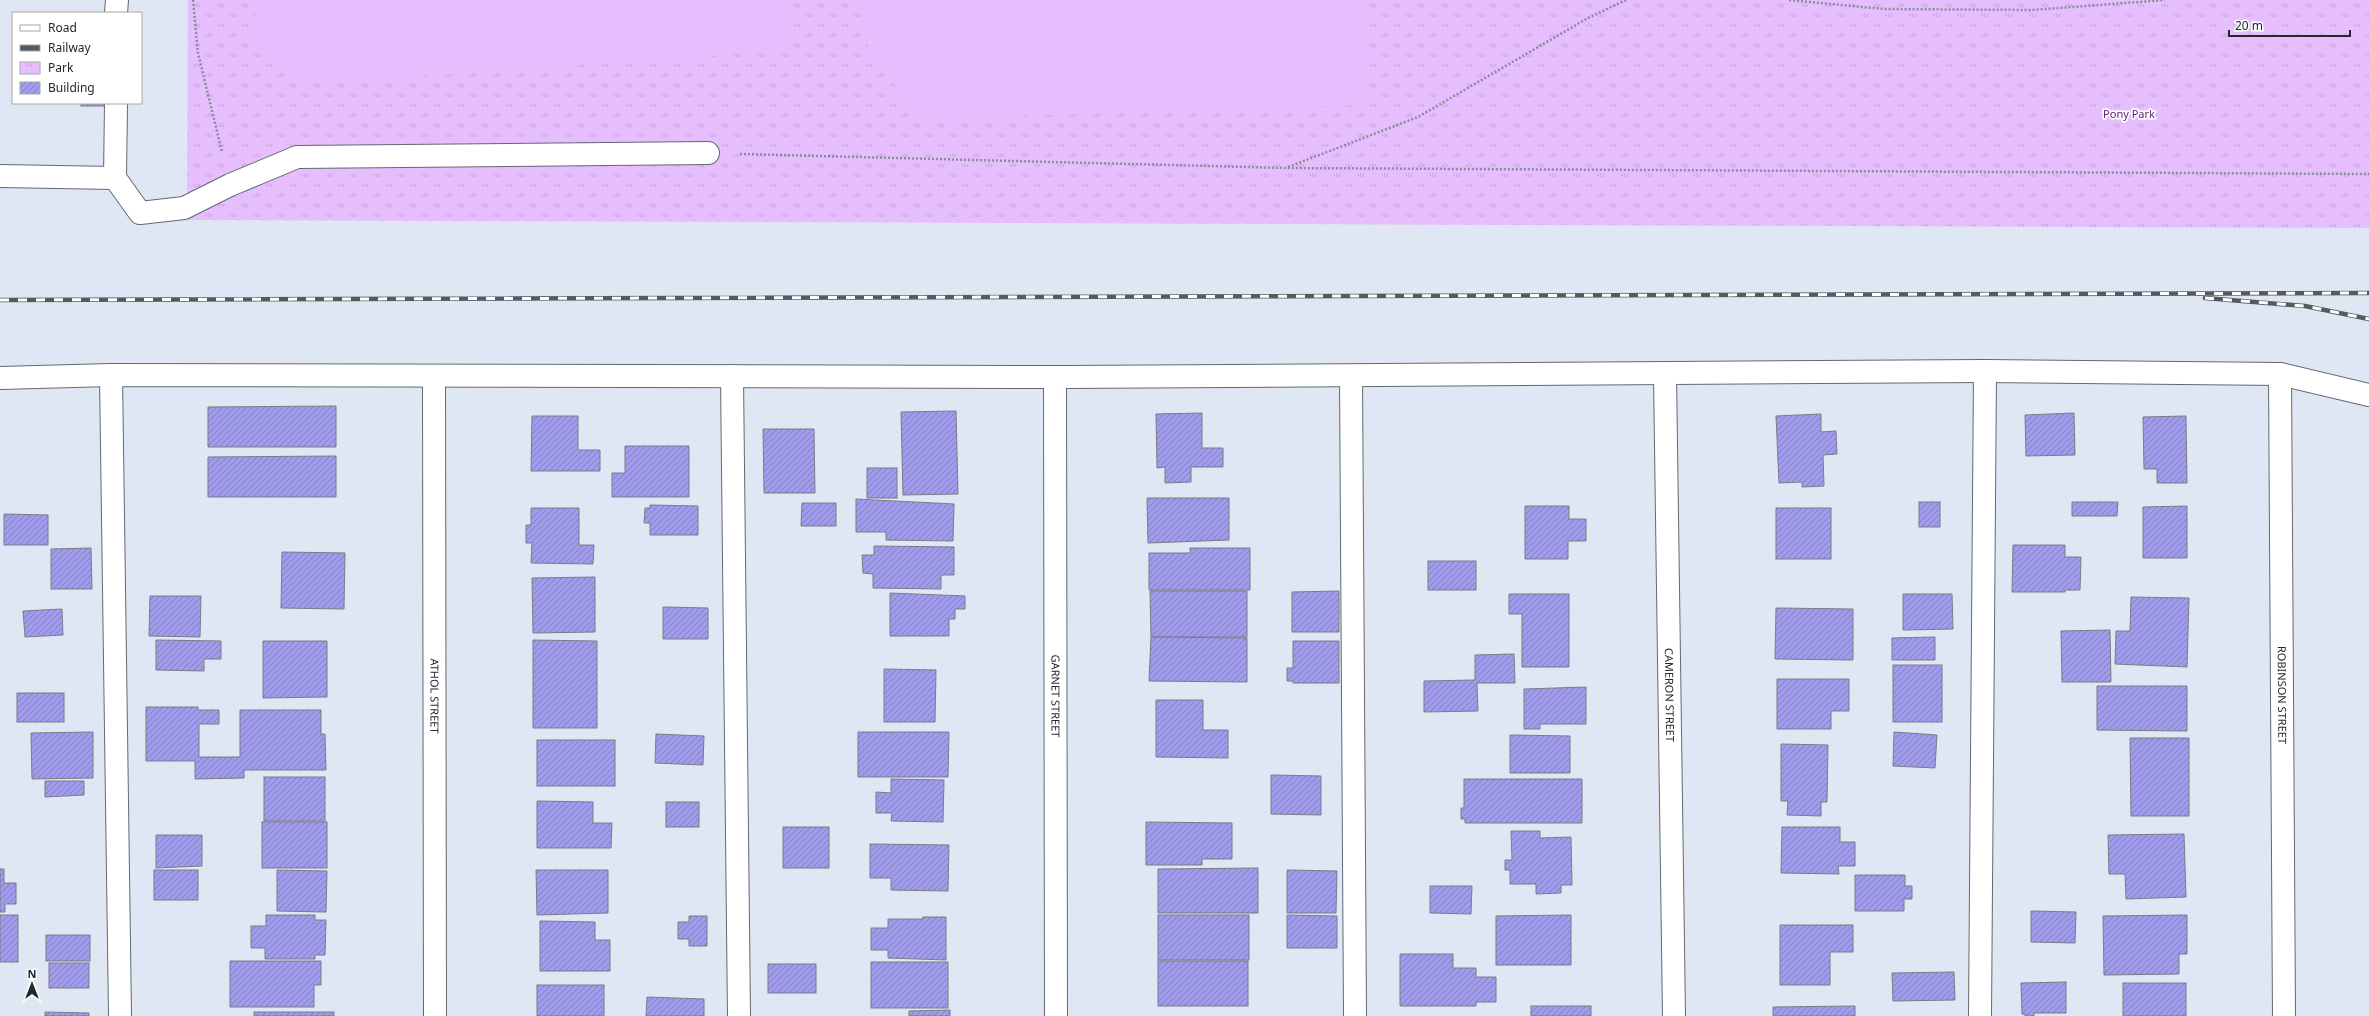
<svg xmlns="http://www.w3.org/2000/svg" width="2369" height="1016" font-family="'Noto Sans',sans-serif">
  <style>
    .park { fill: url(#park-tufts) }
    .garden { fill: #e7befd }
    .building { fill: url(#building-hatch); stroke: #7b7b87 }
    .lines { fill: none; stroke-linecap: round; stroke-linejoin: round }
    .minor-casing { stroke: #626974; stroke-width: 24 }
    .path { stroke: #878d96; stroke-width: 2.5; stroke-dasharray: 2 2; stroke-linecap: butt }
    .minor { stroke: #fff; stroke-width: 22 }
    .rail-casing { stroke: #555a61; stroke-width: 4.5 }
    .rail { stroke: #fff; stroke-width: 3; stroke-dasharray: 9; stroke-linecap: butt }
    .labels { text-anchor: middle; stroke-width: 3.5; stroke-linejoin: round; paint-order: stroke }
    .park-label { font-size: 11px; fill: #551a6e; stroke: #fff }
    .street-label { font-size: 11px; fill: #23262b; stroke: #fff }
  </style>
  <defs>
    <pattern id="park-tufts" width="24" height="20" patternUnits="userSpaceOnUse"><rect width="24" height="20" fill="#e7befd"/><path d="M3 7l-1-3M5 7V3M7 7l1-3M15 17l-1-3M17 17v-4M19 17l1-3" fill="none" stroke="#c6a3d9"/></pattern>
    <pattern id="building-hatch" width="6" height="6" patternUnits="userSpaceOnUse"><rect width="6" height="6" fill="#a09ce9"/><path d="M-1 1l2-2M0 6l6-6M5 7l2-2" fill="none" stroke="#827fbd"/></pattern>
  </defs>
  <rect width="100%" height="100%" fill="#dee7f3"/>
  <path class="park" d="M188,0H2369V228L187,220Z"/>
  <g class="garden">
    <path d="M256,0H792L790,50L308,84L254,37Z"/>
    <path d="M865,0H1370L1366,105L919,119L861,36Z"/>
  </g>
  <g class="building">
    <rect x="81" y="103" width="23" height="3"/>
    <path d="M336,406V447H208V407Z"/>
    <path d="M956,411L958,494L903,495L901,412Z"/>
    <path d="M1202,413V448H1223V467H1191V482L1165,483V467L1157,468L1156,414Z"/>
    <path d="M2074,413L2075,455L2026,456L2025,415Z"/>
    <path d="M1821,414V432L1836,431L1837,454L1823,455L1824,486L1802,487V482L1779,483L1776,416Z"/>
    <path d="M532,416H578V450H600V471H531Z"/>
    <path d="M2186,416L2187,483H2157V469H2144L2143,417Z"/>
    <path d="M763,429H814L815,493H764Z"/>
    <path d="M625,446H689V497H612V473H625Z"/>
    <path d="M336,456V497H208V457Z"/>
    <rect x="867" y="468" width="30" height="30"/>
    <path d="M1147,498H1229V540L1148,543Z"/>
    <path d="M856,499L954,504L953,541L886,540V532H856Z"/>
    <rect x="1919" y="502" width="21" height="25"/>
    <path d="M2072,502H2118L2117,516H2072Z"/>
    <path d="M802,503H836V526H801Z"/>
    <path d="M650,505L698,506V535H650V523H644L645,508H650Z"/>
    <path d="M1525,506H1569V519H1586V541H1568V559H1525Z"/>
    <path d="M2187,506V558H2143V507Z"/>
    <path d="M531,508H579V545H594L593,564L531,563L532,543H526V525H531Z"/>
    <rect x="1776" y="508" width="55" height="51"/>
    <path d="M4,514L48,515V545H4Z"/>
    <path d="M2013,545H2065V557H2081L2080,590H2065V592H2012Z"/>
    <path d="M874,546L954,547V575H941V589L873,588V574L863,573L862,555H874Z"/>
    <path d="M91,548L92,589H51V549Z"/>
    <path d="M1190,548H1250V590H1149V553H1190Z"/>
    <path d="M282,552L345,553L344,609L281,608Z"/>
    <rect x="1428" y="561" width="48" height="29"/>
    <path d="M595,577V632L533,633L532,578Z"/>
    <path d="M1150,591H1247V637H1151Z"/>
    <path d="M1339,591V632H1292V592Z"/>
    <path d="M890,593L965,596V609H955V619H949V636H890Z"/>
    <path d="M1509,594H1569V667H1522V614H1509Z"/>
    <path d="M1903,594H1952L1953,629L1903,630Z"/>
    <path d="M150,596H201L200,637L149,636Z"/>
    <path d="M2131,597L2189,598L2187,667L2115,664L2116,631H2130Z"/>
    <path d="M663,607L708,608V639H663Z"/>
    <path d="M1776,608L1853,609V660L1775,659Z"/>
    <path d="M62,609L63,635L25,637L23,611Z"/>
    <path d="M2110,630L2111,682H2062L2061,631Z"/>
    <path d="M1151,637L1247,638V682L1149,681Z"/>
    <path d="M1935,637V660H1892V638Z"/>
    <path d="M156,640L221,641V659H204V671L156,670Z"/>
    <path d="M533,640L597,641V728H533Z"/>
    <path d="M263,641H327V697L263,698Z"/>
    <path d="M1293,641H1339V683H1293V681H1287V668H1293Z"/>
    <path d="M1514,654L1515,683H1477L1478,711L1424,712V681L1475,680V655Z"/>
    <rect x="1893" y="665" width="49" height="57"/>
    <path d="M884,669L936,670L935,722H884Z"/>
    <path d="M1777,679H1849V711H1831V729H1777Z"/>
    <path d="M2097,686H2187V731L2097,730Z"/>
    <path d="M1586,687V724H1540V729H1524V689Z"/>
    <rect x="17" y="693" width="47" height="29"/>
    <path d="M1156,700H1203V730H1228V758L1156,757Z"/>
    <path d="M146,707H198V710H219V724H199V757H240V710H321V734H325L326,770H244V778L195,779V761H146Z"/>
    <path d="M93,732V778L32,779L31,733Z"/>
    <path d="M858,732H949L948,777H858Z"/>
    <path d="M1894,732L1937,735L1935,768L1893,766Z"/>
    <path d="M656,734L704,736L703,765L655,763Z"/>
    <path d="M1510,735L1570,736V773H1510Z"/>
    <path d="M2130,738H2189V816H2131Z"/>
    <rect x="537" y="740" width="78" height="46"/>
    <path d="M1781,744L1828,745L1827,802H1821V816L1787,815L1788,801H1781Z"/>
    <path d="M1271,775L1321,776V815L1271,814Z"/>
    <rect x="264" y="777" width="61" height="44"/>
    <path d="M891,779L944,780L943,822L891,821L892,813H876V792L891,793Z"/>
    <path d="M1464,779H1582V823H1465V819H1461V808H1464Z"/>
    <path d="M45,781H84V795L45,797Z"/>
    <path d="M537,801L593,802V823H612L611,848H537Z"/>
    <rect x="666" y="802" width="33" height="25"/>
    <rect x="262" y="822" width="65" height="46"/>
    <path d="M1146,822L1232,823V859H1202V865H1146Z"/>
    <rect x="783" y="827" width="46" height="41"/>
    <path d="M1782,827H1840V842H1855V866H1838L1839,874L1781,873Z"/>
    <path d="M1511,831H1540V838L1571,837L1572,885H1561V893L1536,894V884H1510V870H1505V860H1512Z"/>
    <path d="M2184,834L2186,897L2126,899L2125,874H2109L2108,835Z"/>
    <path d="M156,835H202V866L156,868Z"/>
    <path d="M870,844L949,845L948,891L891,890V878H870Z"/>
    <path d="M1258,868V913H1158V869Z"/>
    <path d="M0,869H4V883H16V904H5V912H0Z"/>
    <rect x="154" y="870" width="44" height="30"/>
    <path d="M277,870L327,871L326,912L277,911Z"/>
    <path d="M536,870H608V913L537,915Z"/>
    <path d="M1287,870L1337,871L1336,913H1287Z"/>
    <path d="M1855,875H1905V886H1912V899H1904V911H1855Z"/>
    <path d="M1430,886H1472L1471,914L1430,913Z"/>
    <path d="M2031,911L2076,912L2075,943L2031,942Z"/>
    <rect x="0" y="915" width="18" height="47"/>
    <path d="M266,915H315V920H326L325,955H315V959H265V948H251V926H266Z"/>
    <rect x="1158" y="915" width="91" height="45"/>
    <path d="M1287,915L1337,916V948H1287Z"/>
    <path d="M1571,915V965H1496V916Z"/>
    <path d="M2187,915V954H2179V974L2104,975L2103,916Z"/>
    <path d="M689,916H707V946H689V939H678V922H689Z"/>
    <path d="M923,917H946V960L888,958V950H871V928H888V919H923Z"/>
    <path d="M540,921L595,922V940H610V971H540Z"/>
    <path d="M1780,925H1853V952H1830V985H1780Z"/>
    <rect x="46" y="935" width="44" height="26"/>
    <path d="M1400,954H1453V968H1476V977H1496V1002H1476V1006H1400Z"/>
    <path d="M230,961H321V985H314V1007H230Z"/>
    <rect x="1158" y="961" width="90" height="45"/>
    <rect x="871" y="962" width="77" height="46"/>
    <rect x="49" y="963" width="40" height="25"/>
    <rect x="768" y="964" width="48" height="29"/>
    <path d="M1954,972L1955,1000L1893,1001L1892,973Z"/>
    <path d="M2066,982V1013H2034V1016H2025V1014H2022L2021,983Z"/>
    <rect x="2123" y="983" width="63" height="33"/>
    <rect x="537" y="985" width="67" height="31"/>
    <path d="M647,997L704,999V1016H646Z"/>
    <rect x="1531" y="1006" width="60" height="10"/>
    <path d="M1855,1006V1016H1773V1007Z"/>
    <path d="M950,1010V1016H909V1011Z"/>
    <path d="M45,1012L89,1013V1016H45Z"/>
    <rect x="254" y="1012" width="80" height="4"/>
  </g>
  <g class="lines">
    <g class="minor-casing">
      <g id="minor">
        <path d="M116,13L117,0"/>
        <path d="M116,103L115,178L140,213L184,208L230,185L297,157L708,153"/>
        <path d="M0,176L115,178"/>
        <path id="s1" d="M1665,374L1674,1016"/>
        <path id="s2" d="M2280,374L2284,1016"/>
        <path d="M111,375L120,1016"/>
        <path id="s3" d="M434,376L435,1016"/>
        <path d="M732,376L739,1016"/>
        <path d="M1351,376L1355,1016"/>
        <path id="s4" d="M1055,377L1056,1016"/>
        <path d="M0,378L111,375L1065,377L1985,371L2280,374L2369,395"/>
        <path d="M1980,1016L1985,371"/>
      </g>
    </g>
    <g class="path">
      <path d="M193,0L198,53L222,152"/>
      <path d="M1789,0L1884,9L2032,10L2165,0"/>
      <path d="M740,154L1287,168L2369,174"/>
      <path d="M1288,167L1418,117L1588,18L1626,0"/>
    </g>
    <use href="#minor" class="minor"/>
    <g class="rail-casing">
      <g id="rail">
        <path d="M2205,298L2305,306L2369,319"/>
        <path d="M0,300L2369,293"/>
      </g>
    </g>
    <use href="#rail" class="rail"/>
  </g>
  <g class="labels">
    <g class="park-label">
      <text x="2129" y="118">Pony Park</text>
    </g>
    <g class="street-label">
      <text dy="4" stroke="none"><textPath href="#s1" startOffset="321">CAMERON STREET</textPath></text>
      <text dy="4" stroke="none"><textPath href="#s2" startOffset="321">ROBINSON STREET</textPath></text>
      <text dy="4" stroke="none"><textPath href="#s3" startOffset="320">ATHOL STREET</textPath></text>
      <text dy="4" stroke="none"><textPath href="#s4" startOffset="319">GARNET STREET</textPath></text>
    </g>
  </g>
  <rect x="12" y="12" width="130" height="92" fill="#ffffff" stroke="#a7a8aa"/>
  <rect x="20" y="25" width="20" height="6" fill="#ffffff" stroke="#a7a8aa"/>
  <text x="48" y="32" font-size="12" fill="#23262b">Road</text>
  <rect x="20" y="45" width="20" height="6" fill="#555a61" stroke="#a7a8aa"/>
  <text x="48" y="52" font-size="12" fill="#23262b">Railway</text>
  <rect x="20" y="62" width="20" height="12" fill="url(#park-tufts)" stroke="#a7a8aa"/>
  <text x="48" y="72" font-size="12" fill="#23262b">Park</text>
  <rect x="20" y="82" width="20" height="12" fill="url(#building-hatch)" stroke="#a7a8aa"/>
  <text x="48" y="92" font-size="12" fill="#23262b">Building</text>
  <g transform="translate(32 984)" stroke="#ffffff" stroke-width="3" paint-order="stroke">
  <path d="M0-3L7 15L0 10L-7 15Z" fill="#23262b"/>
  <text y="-6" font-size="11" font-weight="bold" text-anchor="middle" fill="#23262b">N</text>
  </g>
  <path d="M2229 30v6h121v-6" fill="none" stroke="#23262b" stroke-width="2"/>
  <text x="2235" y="30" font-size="12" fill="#23262b" stroke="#ffffff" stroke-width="3" paint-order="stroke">20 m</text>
</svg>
